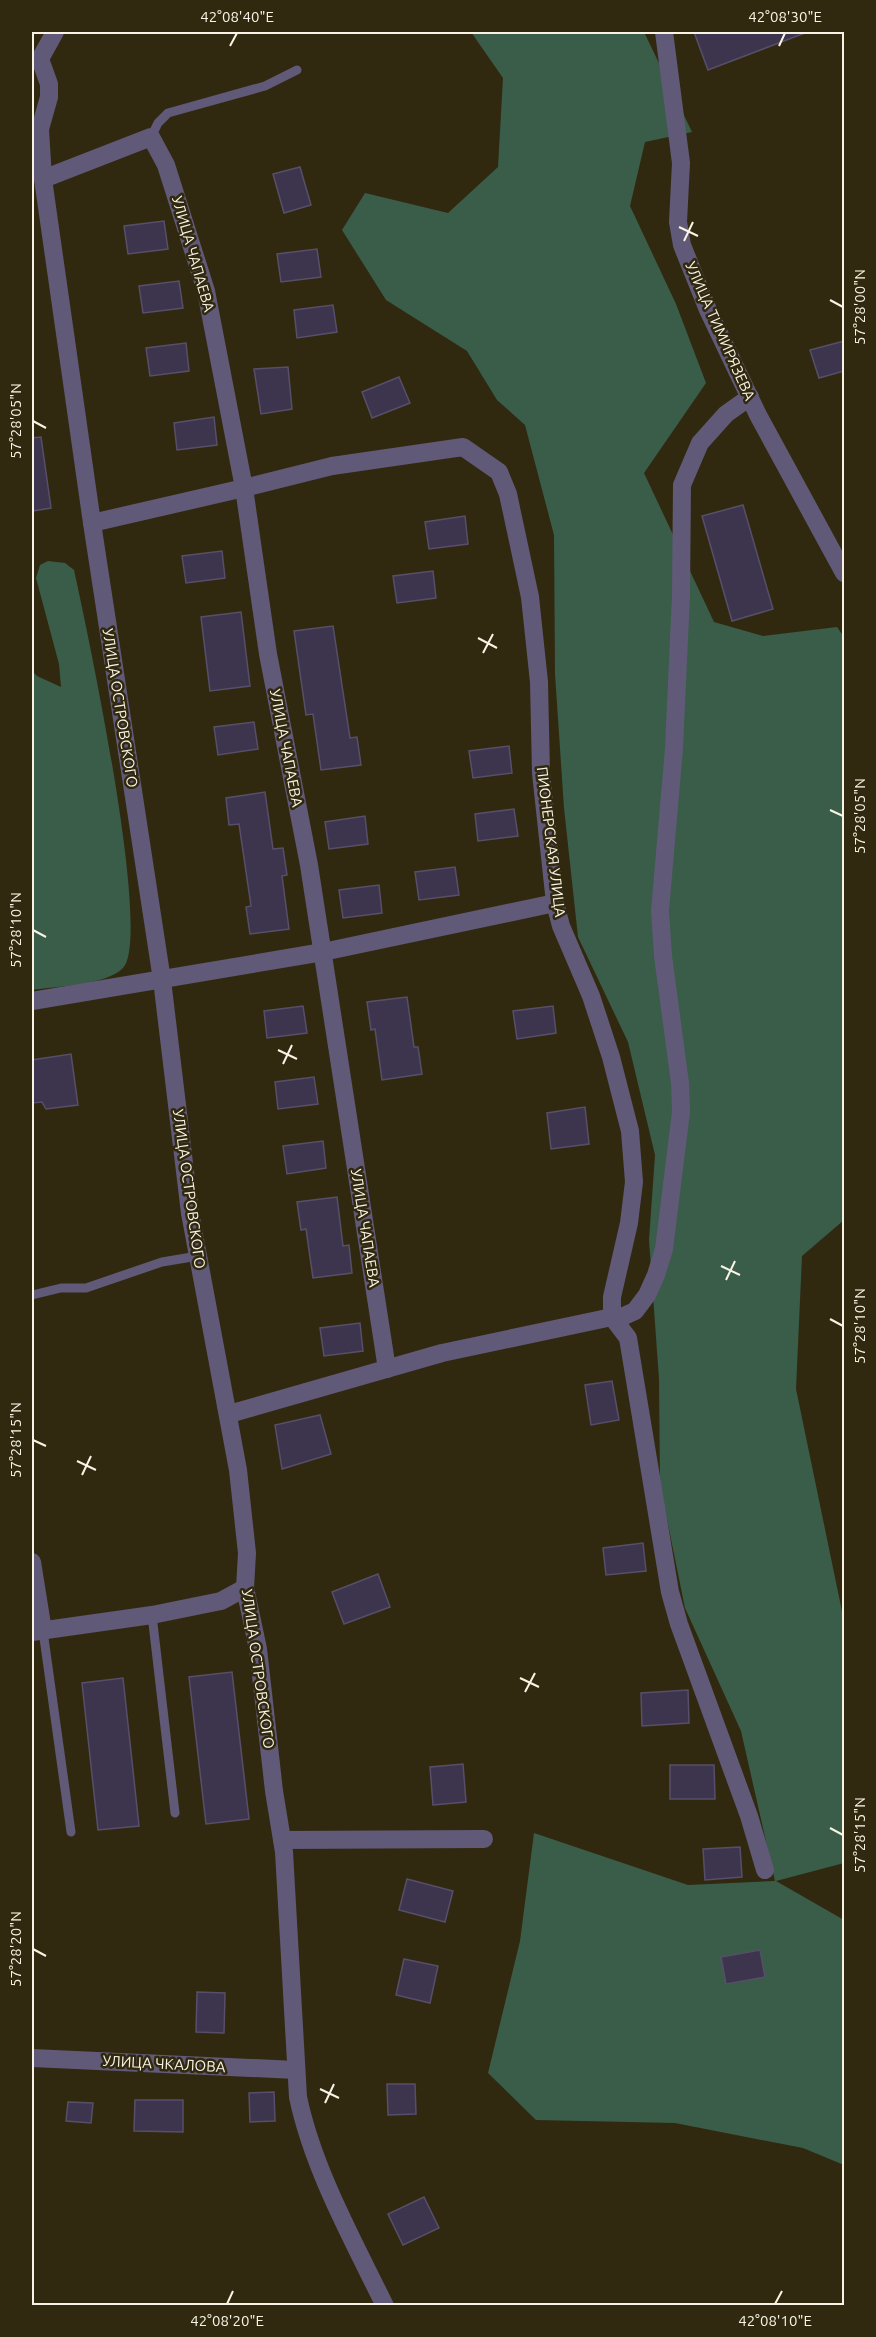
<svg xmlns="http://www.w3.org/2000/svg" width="876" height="2337" font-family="Ubuntu,sans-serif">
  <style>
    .forest { fill: #395d49 }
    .building { fill: #3d354d; stroke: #574f69; stroke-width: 1.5 }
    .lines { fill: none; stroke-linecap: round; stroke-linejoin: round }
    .service { stroke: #615978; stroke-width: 9 }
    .minor { stroke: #615978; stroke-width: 18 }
    .ticks { fill: none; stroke: #f8f3e4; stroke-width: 2 }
    .labels { text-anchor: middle; stroke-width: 5; stroke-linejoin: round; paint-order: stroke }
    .street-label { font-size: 15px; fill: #f8f3e4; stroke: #31290f }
    .neatline { fill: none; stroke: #f8f3e4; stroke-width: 2 }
    .ticks-label { font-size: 15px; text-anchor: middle; fill: #f8f3e4 }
  </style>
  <rect width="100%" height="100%" fill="#31290f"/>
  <g class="forest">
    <path d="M471,32H644L692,132L645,142L630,206L676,304L706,383L644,473L714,622L763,636L837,627L844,637V1220L802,1256L796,1389L844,1621V1863L776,1881L844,1920V2165L803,2148L675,2123L536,2120L488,2073L520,1941L534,1833L688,1885L775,1881L741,1731L685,1608L660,1485L659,1379L649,1240L655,1155L628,1042L578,937L564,808L555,674L554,535L525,425L497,400L467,351L386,300L342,230L365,193L448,213L498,167L503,78Z"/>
    <path d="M48,561L65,563L74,570C86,624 153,936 123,968C105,986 56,986 32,990V671L37,676L61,687L59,664L36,578L40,565Z"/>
  </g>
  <g class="building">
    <path d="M694,32H804L805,33L708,70Z"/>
    <path d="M300,167L311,205L284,213L273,174Z"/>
    <path d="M164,221L168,249L128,254L124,226Z"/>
    <path d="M317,249L321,277L281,282L277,254Z"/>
    <path d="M179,281L183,308L143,313L139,286Z"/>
    <path d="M333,305L337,332L297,338L294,310Z"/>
    <path d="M844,341V371L819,378L810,350Z"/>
    <path d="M186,343L189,371L150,376L146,348Z"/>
    <path d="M288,367L292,409L261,414L254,369Z"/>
    <path d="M399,377L410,403L372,418L362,392Z"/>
    <path d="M214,417L217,445L177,450L174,423Z"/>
    <path d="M41,437L51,508L32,511V438Z"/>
    <path d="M743,505L773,609L732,621L702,516Z"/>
    <path d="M465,516L468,544L429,549L425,522Z"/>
    <path d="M222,551L225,578L186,583L182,556Z"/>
    <path d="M433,571L436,598L397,603L393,576Z"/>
    <path d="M241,612L250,686L210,691L201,617Z"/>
    <path d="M333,626L350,738L357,737L361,765L321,770L313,714L306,715L294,631Z"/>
    <path d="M254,722L258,749L218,755L214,727Z"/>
    <path d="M509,746L512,773L473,778L469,751Z"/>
    <path d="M265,792L273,849L283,848L287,875L282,876L289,929L250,934L246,907L251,906L239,824L229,825L226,798Z"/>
    <path d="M514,809L518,836L478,841L475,814Z"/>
    <path d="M365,816L368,844L329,849L325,822Z"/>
    <path d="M455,867L459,895L419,900L415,872Z"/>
    <path d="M379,885L382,913L343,918L339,890Z"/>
    <path d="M407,997L414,1047H418L422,1074L382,1080L375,1029L371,1030L367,1002Z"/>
    <path d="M303,1006L307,1033L267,1038L264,1011Z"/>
    <path d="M553,1006L556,1033L517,1039L513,1011Z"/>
    <path d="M71,1054L78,1105L46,1109L42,1102L32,1103V1060Z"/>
    <path d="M314,1077L318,1104L278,1109L275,1082Z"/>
    <path d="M585,1107L589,1144L551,1149L547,1113Z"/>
    <path d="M323,1141L326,1168L287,1174L283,1146Z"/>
    <path d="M337,1197L343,1246L349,1245L352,1273L313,1278L306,1229L301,1230L297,1202Z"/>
    <path d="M360,1323L363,1351L324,1356L320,1328Z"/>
    <path d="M612,1381L619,1420L591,1425L585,1385Z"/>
    <path d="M320,1415L331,1454L282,1469L275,1425Z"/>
    <path d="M643,1543L646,1571L606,1575L603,1548Z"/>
    <path d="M378,1574L390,1607L344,1624L332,1592Z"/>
    <path d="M232,1672L249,1819L206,1824L189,1677Z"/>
    <path d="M123,1678L139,1826L98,1830L82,1683Z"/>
    <path d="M688,1690L689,1723L642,1726L641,1693Z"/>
    <path d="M463,1764L466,1802L433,1805L430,1767Z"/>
    <path d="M670,1765H714L715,1799H670Z"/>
    <path d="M740,1847L742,1877L705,1880L703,1849Z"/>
    <path d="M407,1879L453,1891L445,1922L399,1910Z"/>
    <path d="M760,1950L765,1977L726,1984L721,1957Z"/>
    <path d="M404,1959L438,1966L430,2003L396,1995Z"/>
    <path d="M197,1992L225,1993L224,2033L196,2032Z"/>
    <path d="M387,2084H415L416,2114L388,2115Z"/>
    <path d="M274,2092L275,2121L250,2122L249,2093Z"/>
    <path d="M135,2100H183V2132L134,2131Z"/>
    <path d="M68,2102L93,2103L91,2123L66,2121Z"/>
    <path d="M424,2197L439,2228L403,2245L388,2214Z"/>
  </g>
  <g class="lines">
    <g class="service">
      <path d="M151,137L158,123L168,113L265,86L297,70"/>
      <path d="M32,1295L61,1288H86L162,1262L198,1256"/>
      <path d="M152,1615L175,1813"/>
      <path d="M43,1631L71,1832"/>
    </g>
    <g class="minor">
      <path d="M664,32L681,163L678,222L682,245L708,310L758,415L844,573"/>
      <path d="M40,59L49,84V97L40,129L43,179L92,523L162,980L190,1213L238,1470L247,1553L245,1588L258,1649L274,1791L284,1852L298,2097C313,2169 353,2240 385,2306"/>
      <path d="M40,59L55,32"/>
      <path d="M43,179L151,137L166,165L206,291L244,488L268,654L309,865L387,1369"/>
      <path d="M92,523L244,488L332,466L463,447L499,472L508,494L530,597L539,682L541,773L555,903L561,926L591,996L611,1057L630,1131L634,1182L629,1223L612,1297V1317"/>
      <path d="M32,1001L323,952L555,903"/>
      <path d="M612,1317L628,1338L670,1592L679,1624L749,1816L765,1870"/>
      <path d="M229,1414L442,1353L612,1317L624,1316L635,1311L647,1295L656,1275L664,1249L681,1112L680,1083L663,956L660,911L674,748L681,595L682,485L700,443L726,414L750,397"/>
      <path d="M32,1562L43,1631"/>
      <path d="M32,1632L152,1615L221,1601L245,1588"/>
      <path d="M282,1840L484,1839"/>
      <path d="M32,2058L296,2070"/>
    </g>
  </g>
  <path class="ticks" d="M230,46L237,33M779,46L785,33M679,227L698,236M684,241L693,222M830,300L843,307M33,421L46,428M478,638L497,648M483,653L493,634M830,810L843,816M33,930L46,937M278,1050L297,1059M283,1064L292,1045M721,1266L740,1275M726,1280L735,1261M830,1319L843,1326M33,1440L46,1446M77,1461L96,1470M82,1475L91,1456M520,1678L539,1687M525,1692L535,1673M830,1828L843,1835M33,1949L46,1956M320,2089L339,2098M325,2103L334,2084M227,2304L233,2291M775,2304L782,2291"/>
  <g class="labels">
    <g class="street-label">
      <text transform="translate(193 254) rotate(74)" y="5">УЛИЦА ЧАПАЕВА</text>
      <text transform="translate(720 331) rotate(66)" y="5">УЛИЦА ТИМИРЯЗЕВА</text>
      <text transform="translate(120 708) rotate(81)" y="5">УЛИЦА ОСТРОВСКОГО</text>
      <text transform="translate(286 748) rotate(79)" y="5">УЛИЦА ЧАПАЕВА</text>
      <text transform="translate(551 842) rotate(83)" y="5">ПИОНЕРСКАЯ УЛИЦА</text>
      <text transform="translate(189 1189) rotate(82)" y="5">УЛИЦА ОСТРОВСКОГО</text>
      <text transform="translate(365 1228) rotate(81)" y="5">УЛИЦА ЧАПАЕВА</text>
      <text transform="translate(258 1669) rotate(82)" y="5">УЛИЦА ОСТРОВСКОГО</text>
      <text transform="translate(164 2064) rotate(3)" y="5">УЛИЦА ЧКАЛОВА</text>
    </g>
  </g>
  <rect width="876" height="2337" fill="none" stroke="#31290f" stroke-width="66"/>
  <rect x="33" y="33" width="810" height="2271" class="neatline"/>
  <g class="ticks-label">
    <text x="237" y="22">42°08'40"E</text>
    <text x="785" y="22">42°08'30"E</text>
    <text transform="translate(860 307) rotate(-90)" y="5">57°28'00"N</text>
    <text transform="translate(16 421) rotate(-90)" y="5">57°28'05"N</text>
    <text transform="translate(860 816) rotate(-90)" y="5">57°28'05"N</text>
    <text transform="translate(16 930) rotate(-90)" y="5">57°28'10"N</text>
    <text transform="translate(860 1326) rotate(-90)" y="5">57°28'10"N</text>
    <text transform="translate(16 1440) rotate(-90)" y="5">57°28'15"N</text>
    <text transform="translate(860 1835) rotate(-90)" y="5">57°28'15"N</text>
    <text transform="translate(16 1949) rotate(-90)" y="5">57°28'20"N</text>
    <text x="227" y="2326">42°08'20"E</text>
    <text x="775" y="2326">42°08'10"E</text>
  </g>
</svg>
